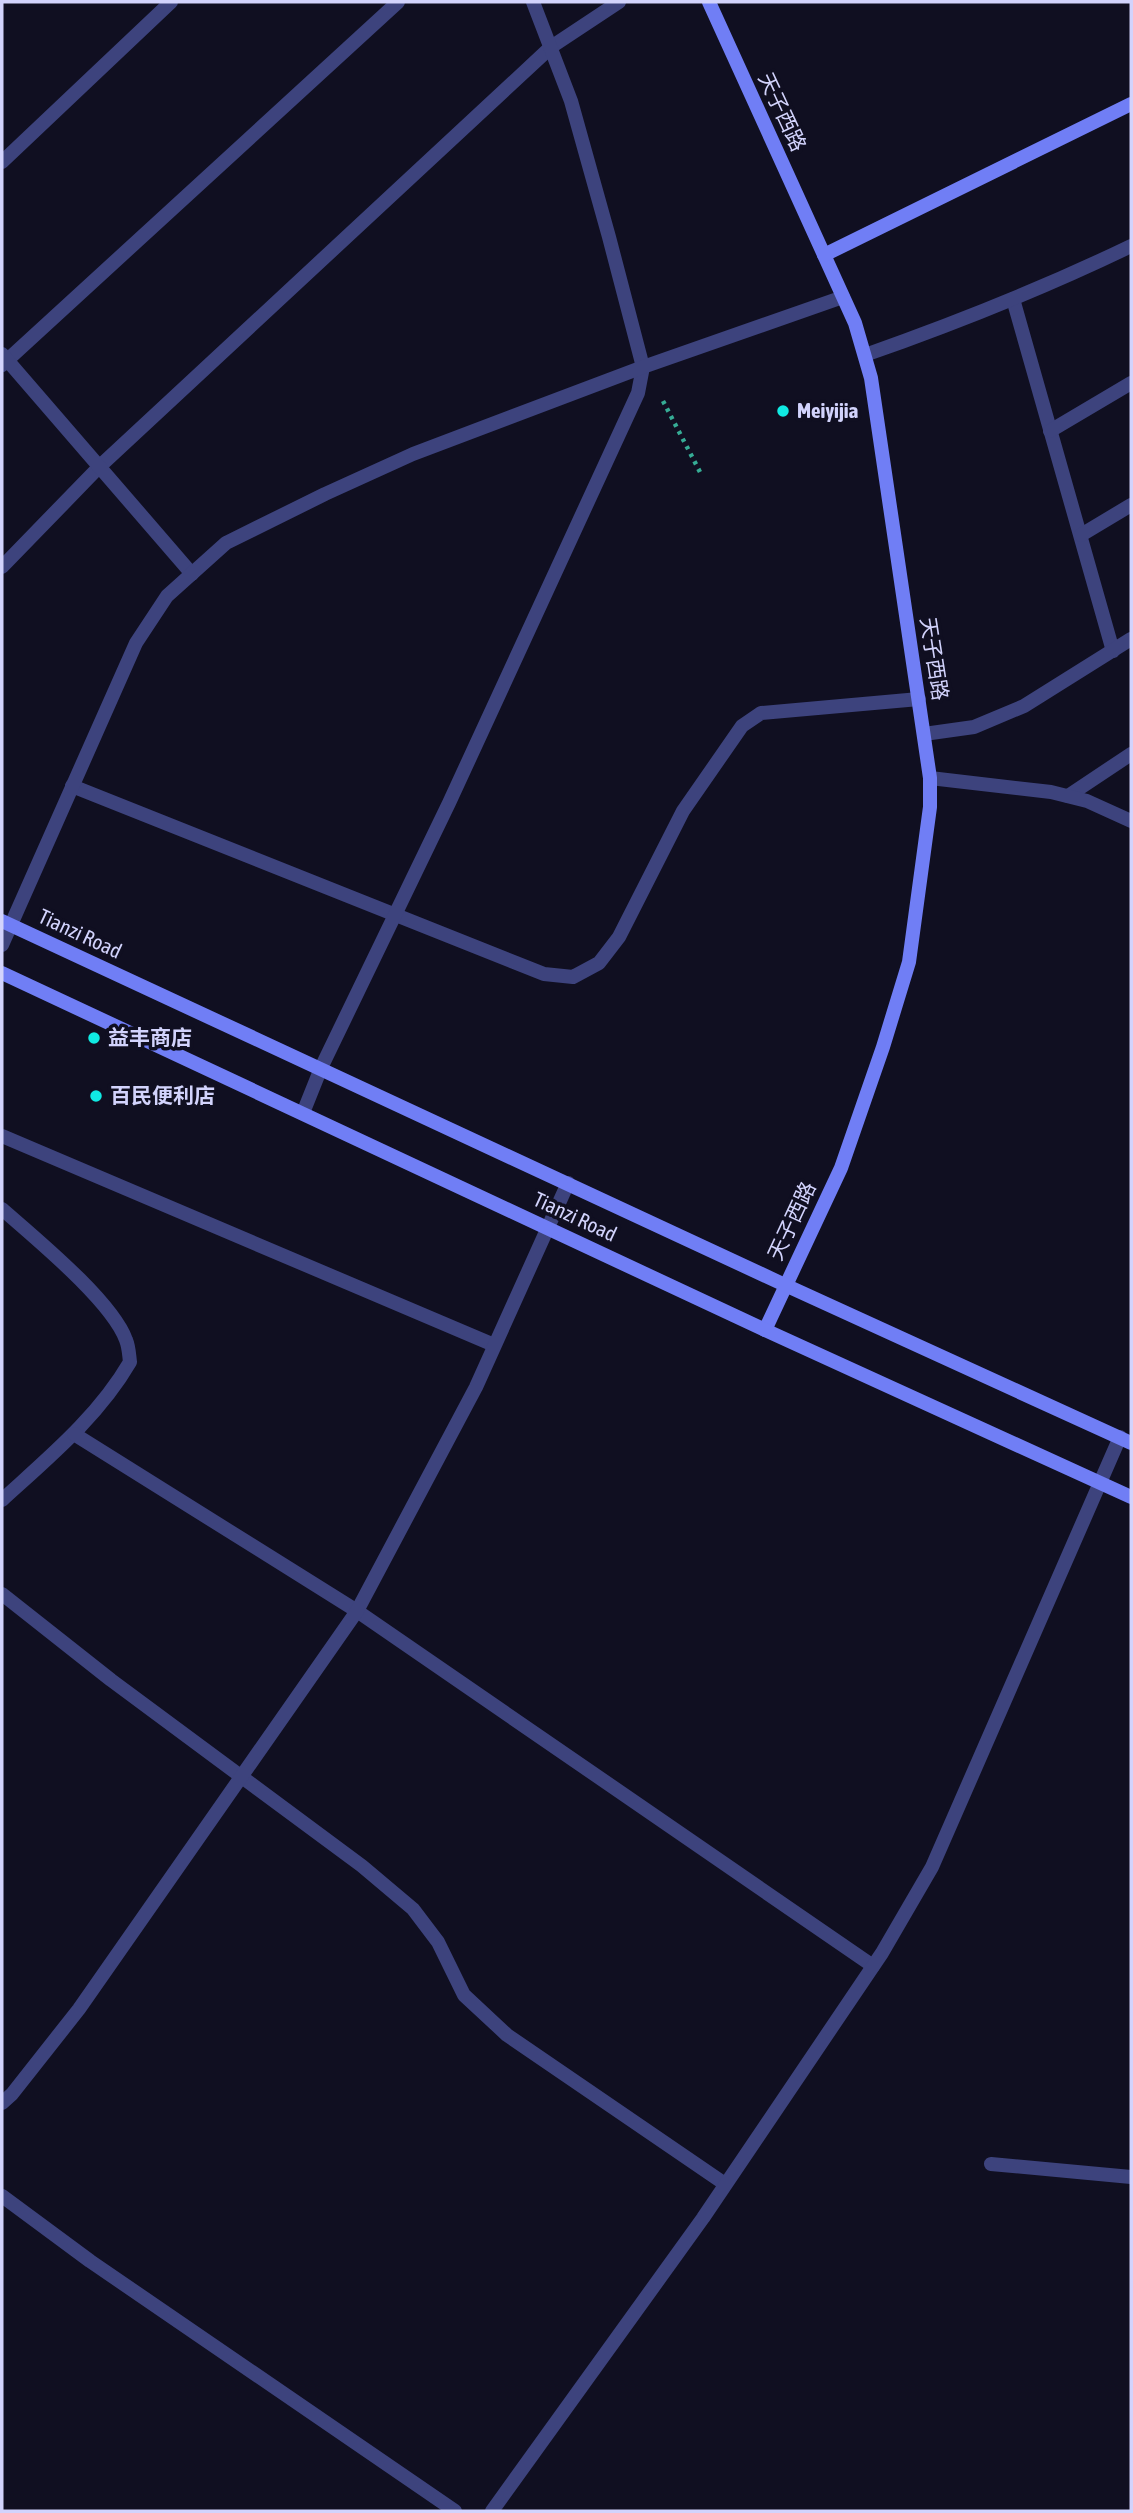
<svg xmlns="http://www.w3.org/2000/svg" width="1133" height="2513" font-family="'Asap Condensed','Noto Sans SC',sans-serif">
  <style>
    .lines { fill: none; stroke-linecap: round; stroke-linejoin: round }
    .path { stroke: #36ac95; stroke-width: 4.5; stroke-dasharray: 3.5 5; stroke-linecap: butt }
    .lane { stroke: #3d437d; stroke-width: 14 }
    .street { stroke: #3d437d; stroke-width: 14 }
    .secondary { stroke: #707ef5; stroke-width: 14 }
    .poi-dot { fill: #10eae3; stroke: #100f21; stroke-width: 2.5 }
    .labels { text-anchor: middle; stroke-width: 7; stroke-linejoin: round; paint-order: stroke }
    .street-label { font-size: 21px; fill: #d2d3fc; stroke: #100f21 }
    .poi-label { font-size: 21px; font-weight: bold; fill: #d2d3fc; stroke: #100f21; text-anchor: start }
  </style>
  <rect width="100%" height="100%" fill="#100f21"/>
  <g class="lines">
    <path class="path" d="M663,401L700,472"/>
    <g class="lane">
      <path d="M2,162L171,2"/>
      <path d="M1013,299L1113,651"/>
      <path d="M865,355C956,323 1044,288 1131,246"/>
      <path d="M2,365L398,2"/>
      <path d="M1050,431L1131,383"/>
      <path d="M1081,535L1131,505"/>
      <path d="M2,567L99,467L551,47L619,2"/>
      <path d="M924,734L974,727L1024,706L1131,639"/>
      <path d="M72,786L544,974L573,977L599,963L619,937L683,811L742,726L761,713L919,699"/>
      <path d="M1068,796L1131,754"/>
      <path d="M303,1113L321,1068L449,803L638,393L643,367L609,237L571,101L533,2"/>
      <path d="M2,1136L494,1345"/>
    </g>
    <g class="street">
      <path d="M2,354L192,574"/>
      <path d="M930,778L1051,792L1087,801L1131,821"/>
      <path d="M2,945L136,643L167,596L226,543L325,494L413,454L643,367L843,297"/>
      <path d="M2,1209C35,1238 112,1301 126,1340C129,1347 129,1355 130,1362C98,1417 48,1458 2,1500"/>
      <path d="M74,1434L357,1611L873,1966"/>
      <path d="M2,1594L111,1680L362,1866L413,1909L438,1942L464,1995L507,2035L725,2184"/>
      <path d="M2,2103L12,2094L79,2009L357,1611L476,1387L568,1183"/>
      <path d="M991,2164L1131,2177"/>
      <path d="M2,2196L90,2261L455,2511"/>
      <path d="M492,2511L703,2218L882,1953L932,1867L1120,1437"/>
    </g>
    <g class="secondary">
      <path d="M709,2L855,323L871,378L930,778V807L909,962L883,1047L841,1168L765,1330"/>
      <path d="M824,255L1131,104"/>
      <path d="M2,921L785,1285L1131,1443"/>
      <path d="M2,973L765,1330L1131,1497"/>
    </g>
  </g>
  <g class="poi-dot">
    <circle cx="783" cy="411" r="7"/>
    <circle cx="94" cy="1038" r="7"/>
    <circle cx="96" cy="1096" r="7"/>
  </g>
  <g class="labels">
    <g class="street-label">
      <text transform="translate(782 112) rotate(65)" y="7">天子西路</text>
      <text transform="translate(934 659) rotate(81)" y="7">天子西路</text>
      <text transform="translate(80 934) rotate(25)" y="7">Tianzi Road</text>
      <text transform="translate(575 1217) rotate(25)" y="7">Tianzi Road</text>
      <text transform="translate(792 1221) rotate(-65)" y="7">天子西路</text>
    </g>
    <g class="poi-label">
      <text x="797" y="418">Meiyijia</text>
      <text x="108" y="1045">益丰商店</text>
      <text x="110" y="1103">百民便利店</text>
    </g>
  </g>
  <rect width="1133" height="2513" fill="none" stroke="#d2d3fc" stroke-width="7"/>
</svg>
